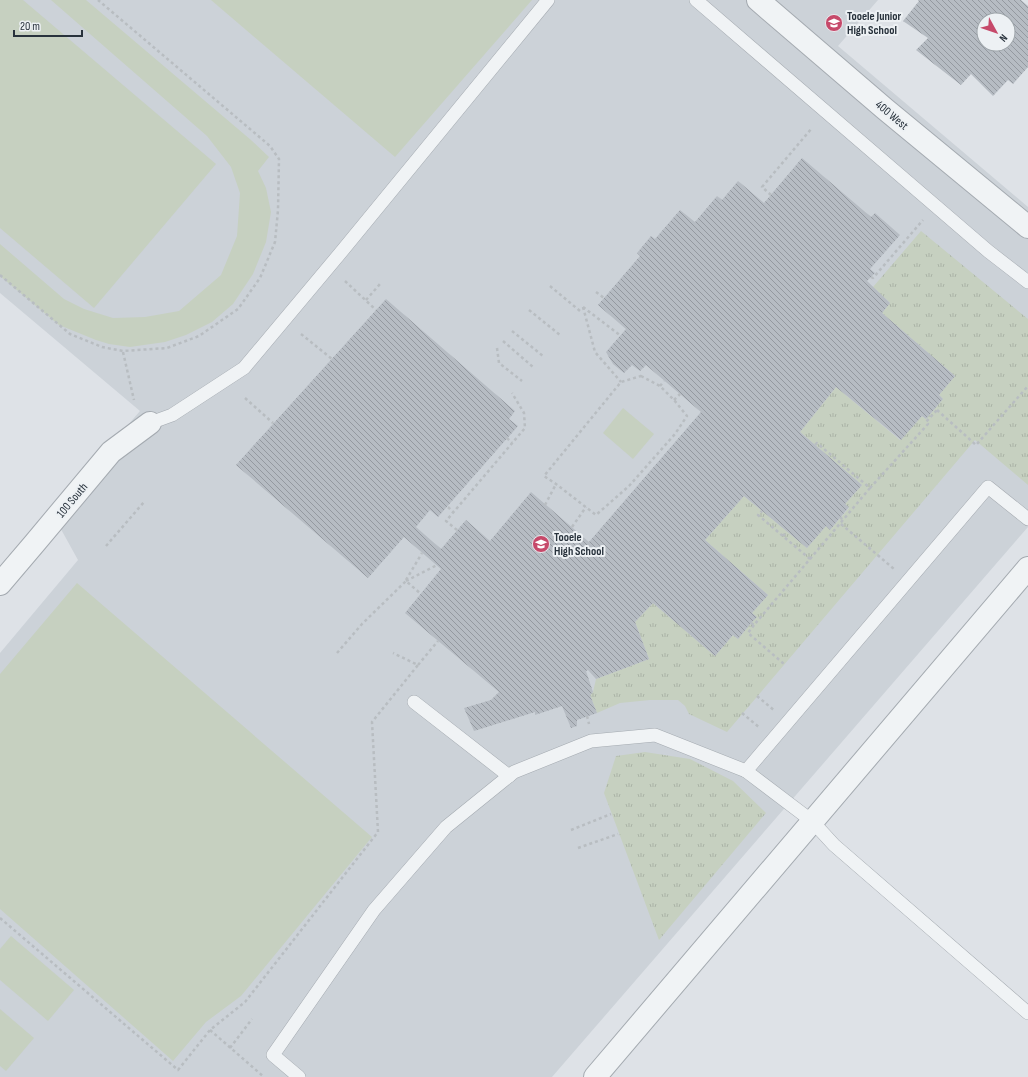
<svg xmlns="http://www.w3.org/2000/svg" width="1028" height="1077" font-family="'Sofia Sans Condensed',sans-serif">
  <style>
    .built { fill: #ccd2d8 }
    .grass { fill: url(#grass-tufts) }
    .green { fill: #c6d0c0 }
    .building { fill: url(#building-back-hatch); fill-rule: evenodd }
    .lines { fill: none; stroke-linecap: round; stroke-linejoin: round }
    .service-casing { stroke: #a4aab0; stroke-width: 14 }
    .minor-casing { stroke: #a4aab0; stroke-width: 24 }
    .tertiary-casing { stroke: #a4aab0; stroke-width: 24 }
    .path { stroke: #b8bdc1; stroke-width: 2.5; stroke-dasharray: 3 3; stroke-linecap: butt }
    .service { stroke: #f0f3f5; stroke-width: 13 }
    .minor { stroke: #f0f3f5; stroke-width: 22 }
    .tertiary { stroke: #f0f3f5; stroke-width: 22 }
    .labels { text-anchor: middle; stroke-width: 4; stroke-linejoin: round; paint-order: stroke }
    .poi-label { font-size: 12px; font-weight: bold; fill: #28323c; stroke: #edf1f4; text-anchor: start }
    .street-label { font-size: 12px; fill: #28323c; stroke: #edf1f4 }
  </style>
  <defs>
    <pattern id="grass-tufts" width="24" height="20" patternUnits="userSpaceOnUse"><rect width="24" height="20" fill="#c6d0c0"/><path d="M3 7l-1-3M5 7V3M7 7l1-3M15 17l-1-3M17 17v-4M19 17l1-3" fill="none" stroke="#aab3a6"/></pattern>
    <pattern id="building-back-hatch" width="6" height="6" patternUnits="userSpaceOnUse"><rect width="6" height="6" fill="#b6bcc3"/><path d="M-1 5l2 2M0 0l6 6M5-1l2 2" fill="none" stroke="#9499a0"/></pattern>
  </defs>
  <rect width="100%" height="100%" fill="#dee2e7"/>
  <path class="built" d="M0,0H878L838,46L1028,207V527L552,1077H0V653L78,560L52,513L140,411L0,293Z"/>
  <g class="grass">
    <path d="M921,231L1028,319V485L975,440L727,732L689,714L685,706L678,700H650L620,703L597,713L590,695L593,692L596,679L649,659L635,622L653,603L715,656L733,635L738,639L756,617L752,613L768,595L705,540L744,496L807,548L826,526L830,530L849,508L845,504L862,485L800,432L836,387L900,440L922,416L926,419L943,399L939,395L955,376L882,313L890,303L873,287Z"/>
    <path d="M645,752L690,759L733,781L766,813L659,940L604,793L616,756Z"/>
  </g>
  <g class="green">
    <path d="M0,0H23L216,164L94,308L0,228Z"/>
    <path d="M51,0H86L251,140L269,157L258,171L266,188L271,212L266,242L253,274L233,304L212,322L186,335L165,342L130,347L109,344L96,340L59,325L0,276V244L64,299L84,309L113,318L145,317L179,311L221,275L237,236L240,193L231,167L207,136Z"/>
    <path d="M211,0H532L395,157Z"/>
    <path d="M623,408L654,434L633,459L603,433Z"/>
    <path d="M77,583L372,837L241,996L206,1022L173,1061L0,909V674Z"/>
    <path d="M11,936L74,990L48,1021L0,980V949Z"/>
    <path d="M0,1009L34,1038L6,1071L0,1066Z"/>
  </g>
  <g class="building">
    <path d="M918,0H1021L1028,6V67L1013,84L1008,80L993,96L971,74L961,85L916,50L928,38L903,21L919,1ZM984,20H1008V44H984Z"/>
    <path d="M802,158L871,217L875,213L900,235L870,269L875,273L867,281L890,303L882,313L955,376L939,395L943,399L926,419L922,416L901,440L836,387L800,432L862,485L845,504L849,507L830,530L826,526L807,548L744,496L705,540L768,595L752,613L757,617L751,623L738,639L733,635L715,656L653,603L635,622L649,659L596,679L588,670L586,671L593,692L590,695L597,713L577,720V726L571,728L562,706L535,715V712L474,731L464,708L491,700L499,692L405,613L441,569L404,537L368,578L236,465L386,299L515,411L509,419L518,426L438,517L430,510L416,527L441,549L466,520L490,541L531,492L589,542L701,412L646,365L640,371L632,365L624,373L613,364L606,352L626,329L598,305L640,256L637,253L651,236L655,239L680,210L695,222L717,196L722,200L738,181L764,203Z"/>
  </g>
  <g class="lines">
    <g class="service-casing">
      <g id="service">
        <path d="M696,0L988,251L1028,282"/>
        <path d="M150,423L172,415L244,368L342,251L548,0"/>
        <path d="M1028,519L988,487L746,771L812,821L834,845L1028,1013"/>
        <path d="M414,702L509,776"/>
        <path d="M299,1077L273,1055L374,910L446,827L514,772L591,741L655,735L746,771"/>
      </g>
    </g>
    <g class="minor-casing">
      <g id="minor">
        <path d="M758,0L885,109L1028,227"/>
        <path d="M0,584L34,544L111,452L150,423"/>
      </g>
    </g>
    <g class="tertiary-casing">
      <path id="tertiary" d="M595,1077L1028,568"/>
    </g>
    <g class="path">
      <path d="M771,195L762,187L812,128"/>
      <path d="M0,275L70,334L102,347L123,351L167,348L199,336L238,309L260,278L275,242L278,210L279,159L270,146L98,0"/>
      <path d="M871,277L873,278L923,220"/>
      <path d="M345,281L376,310"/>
      <path d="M550,286L580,311"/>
      <path d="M596,292L604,298"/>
      <path d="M366,300L380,284"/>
      <path d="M583,307L595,352L621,382"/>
      <path d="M583,307L621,336"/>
      <path d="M529,310L560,335"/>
      <path d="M512,331L543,356"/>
      <path d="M301,334L332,359"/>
      <path d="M503,341L533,367"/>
      <path d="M497,348L499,363L522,381"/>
      <path d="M123,352L134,400"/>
      <path d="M641,376L660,386L674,400L687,416L675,434L629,486L596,515L556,484L544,476L621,382Z"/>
      <path d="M660,386L664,381"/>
      <path d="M245,398L273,423"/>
      <path d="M674,400L680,394"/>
      <path d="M937,410L976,445L1028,386"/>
      <path d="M507,438L512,443"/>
      <path d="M870,488L928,424L926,422L937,410L935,408"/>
      <path d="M545,505L556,484"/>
      <path d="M448,507L453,512"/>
      <path d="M840,517L844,521"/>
      <path d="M841,524L894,569"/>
      <path d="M572,527L586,507"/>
      <path d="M457,530L446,521L525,428L524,413L512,393"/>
      <path d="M783,536L787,531"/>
      <path d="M106,546L144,502"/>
      <path d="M810,559L870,488L817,443L815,445"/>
      <path d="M406,580L422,553"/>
      <path d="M406,581L437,565"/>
      <path d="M751,623L754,625L810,559L758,515L762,511"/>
      <path d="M754,625L748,633L784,664"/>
      <path d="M337,653L362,624L406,581L421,594"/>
      <path d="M418,665L438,641"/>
      <path d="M757,696L775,711"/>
      <path d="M742,713L760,728"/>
      <path d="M587,716L589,724"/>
      <path d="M571,830L611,814"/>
      <path d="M578,848L618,834"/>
      <path d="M0,918L178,1070L210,1030L245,1002L378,832L372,722L418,665L393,653"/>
      <path d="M210,1030L264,1077"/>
      <path d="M230,1048L252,1019"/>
    </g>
    <use href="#service" class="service"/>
    <use href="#minor" class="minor"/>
    <use href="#tertiary" class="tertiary"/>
  </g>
  <defs>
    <g id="school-disc" transform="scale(0.9)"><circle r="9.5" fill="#c6496a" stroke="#edf1f4"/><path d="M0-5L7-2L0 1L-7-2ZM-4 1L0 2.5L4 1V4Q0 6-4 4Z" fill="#fff"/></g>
  </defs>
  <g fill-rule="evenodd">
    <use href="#school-disc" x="834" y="23"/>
    <use href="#school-disc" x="541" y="544"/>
  </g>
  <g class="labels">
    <g class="poi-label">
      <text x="847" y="20">Tooele Junior<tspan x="847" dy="14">High School</tspan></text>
      <text x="554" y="541">Tooele<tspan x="554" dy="14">High School</tspan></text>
    </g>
    <g class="street-label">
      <text transform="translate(892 115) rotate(40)" y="4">400 West</text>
      <text transform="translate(72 500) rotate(-50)" y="4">100 South</text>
    </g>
  </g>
  <g transform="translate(996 32) rotate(130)"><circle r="19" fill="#edf1f4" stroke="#9ea5aa"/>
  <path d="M0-3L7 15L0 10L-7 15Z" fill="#c6496a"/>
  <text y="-6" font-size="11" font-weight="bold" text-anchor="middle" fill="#28323c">N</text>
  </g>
  <path d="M14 30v6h68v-6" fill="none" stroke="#28323c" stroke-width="2"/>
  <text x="20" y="30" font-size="12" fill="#28323c" stroke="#edf1f4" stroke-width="3" paint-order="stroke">20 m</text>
</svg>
